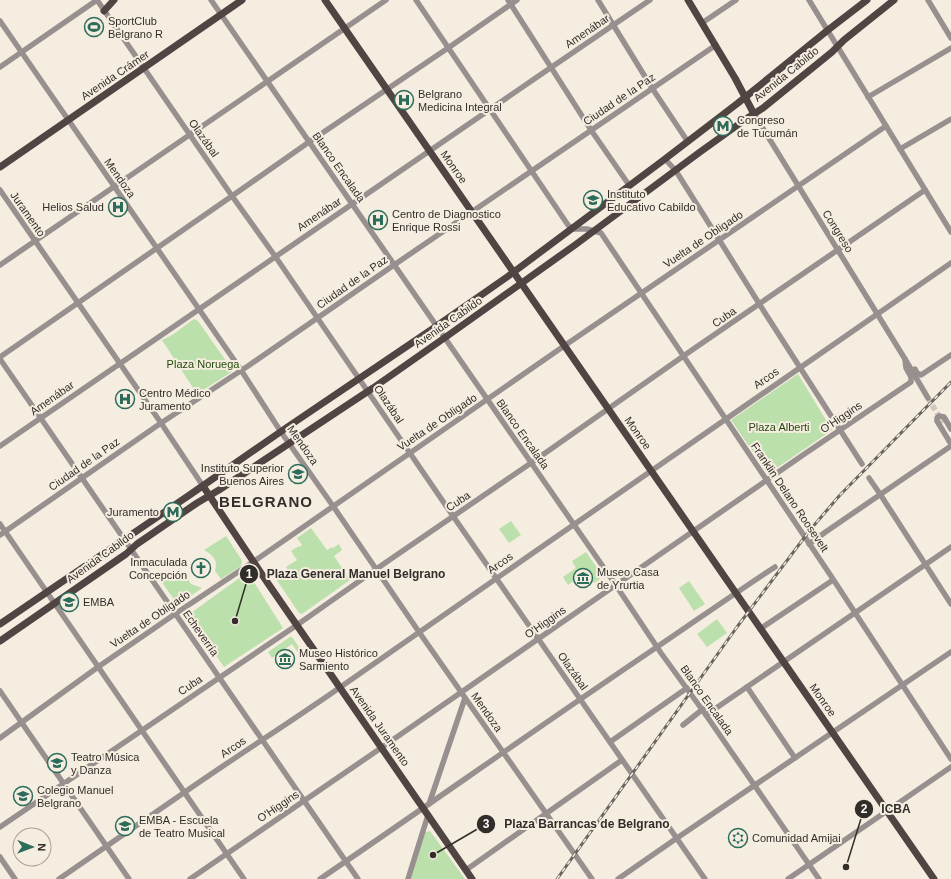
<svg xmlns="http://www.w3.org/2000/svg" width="951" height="879" font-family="Helvetica,sans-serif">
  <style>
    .green { fill: #bbe0ab }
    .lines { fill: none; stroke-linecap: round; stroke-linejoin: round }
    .minor-tunnel { stroke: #cfc7bc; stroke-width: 5.5; stroke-dasharray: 5.5 3; stroke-linecap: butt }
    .minor { stroke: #97908f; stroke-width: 5.5 }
    .major { stroke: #514543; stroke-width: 7 }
    .rail-casing { stroke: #6a665f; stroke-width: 3 }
    .rail { stroke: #f6ede1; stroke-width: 1.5; stroke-dasharray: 4.5; stroke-linecap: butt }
    .labels { text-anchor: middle; stroke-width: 4; stroke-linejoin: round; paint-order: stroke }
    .poi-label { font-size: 11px; fill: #312e29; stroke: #f6ede1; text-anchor: start }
    .street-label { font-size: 11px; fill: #312e29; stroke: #f6ede1 }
    .park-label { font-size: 11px; fill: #244a0c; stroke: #f6ede1 }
    .district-label { font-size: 15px; font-weight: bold; letter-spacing: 1px; fill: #312e29; stroke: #f6ede1 }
    .leader { fill: none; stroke: #312e29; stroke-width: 1.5 }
    .callout-dot { fill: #312e29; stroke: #f6ede1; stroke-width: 1.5 }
    .mark-label { font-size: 12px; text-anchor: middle; font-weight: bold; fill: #fff }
    .callout-label { font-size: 12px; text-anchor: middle; font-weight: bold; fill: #312e29; stroke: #f6ede1; stroke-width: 4; stroke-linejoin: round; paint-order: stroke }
  </style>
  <rect width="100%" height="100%" fill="#f6ede1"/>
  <g class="green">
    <path d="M194,319L198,321L233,371L197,394L162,340L172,335Z"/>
    <path d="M798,374L832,430L768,474L731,420Z"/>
    <path d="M511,521L521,535L509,543L499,529Z"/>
    <path d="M311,528L327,550L332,547L333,548L339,544L342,550L334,556L350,580L302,614L299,613L274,576L278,573L279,576L288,570L286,567L297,560L291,551L299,546L300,547L302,545L297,538Z"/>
    <path d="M226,536L241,559L242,561L241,566L221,579L215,571C218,560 214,556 204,550Z"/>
    <path d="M586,552L600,572L597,574L600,579L594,583L590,578L586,581L588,585L583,588L577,578L568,585L563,577L576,568L572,561Z"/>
    <path d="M180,568L191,584L202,588L178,605L161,581Z"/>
    <path d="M245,574L250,576L283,628L224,667L188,615Z"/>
    <path d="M689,581L705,604L694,611L679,588Z"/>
    <path d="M717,619L727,633L707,647L697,634Z"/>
    <path d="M290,637H292L302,652L299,654L292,644L272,658L268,652Z"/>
    <path d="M430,831L465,879H411L425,832Z"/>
  </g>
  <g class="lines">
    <path class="minor-tunnel" d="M928,398L943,423"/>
    <g class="minor">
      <path d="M97,0L232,196L275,256L453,516L705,879"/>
      <path d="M211,0L613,581L661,653L706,715L819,879"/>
      <path d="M416,0L568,225L572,229H587L601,233L829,573L951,759"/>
      <path d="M508,0L591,130L629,185"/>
      <path d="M598,0L652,88L688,142"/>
      <path d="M809,0L951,232"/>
      <path d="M928,0L951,38"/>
      <path d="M0,21L241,370L281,432L333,506L419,632L592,879"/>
      <path d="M702,23L736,0"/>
      <path d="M0,67L97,0"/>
      <path d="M868,97L951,48"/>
      <path d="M754,114L905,359L928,398"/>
      <path d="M900,149L951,119"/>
      <path d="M665,159L676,171L765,313L862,464"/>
      <path d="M0,190L161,423L203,486"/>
      <path d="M0,265L386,0"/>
      <path d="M0,357L232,196L309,142L448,48L517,0"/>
      <path d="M0,359L358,879"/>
      <path d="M915,369L917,373L921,375L951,355"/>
      <path d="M951,429L944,417L939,416L937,418V421L951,444"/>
      <path d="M0,446L540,75L650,0"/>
      <path d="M869,478L880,494L951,604"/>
      <path d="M0,524L244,879"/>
      <path d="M0,535L161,423L248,366L394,265L716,45"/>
      <path d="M809,544L827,531L951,446"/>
      <path d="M760,629L833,580"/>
      <path d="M747,687L795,758"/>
      <path d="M0,691L129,879"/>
      <path d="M706,715L951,547"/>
      <path d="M683,725L703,709"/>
      <path d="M0,738L98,667L175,614L253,562L564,346L886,126"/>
      <path d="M610,742L687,688"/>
      <path d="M429,804L465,698"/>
      <path d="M0,827L216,680L297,625L385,563L531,463L692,350L925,190"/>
      <path d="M0,857L15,879"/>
      <path d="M466,870L622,760"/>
      <path d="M59,879C105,847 151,815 198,783C246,750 295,719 342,686C545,545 747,403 951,263"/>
      <path d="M190,879L381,748L803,455L911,382V377L906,368L905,359"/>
      <path d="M320,879C433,802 544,723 657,647C697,620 735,593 775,567"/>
      <path d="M408,879L428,815"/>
      <path d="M618,879L677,838L951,652"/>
      <path d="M788,879L951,767"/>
    </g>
    <g class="major">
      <path d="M325,0L934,879"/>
      <path d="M688,0L735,78L754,114"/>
      <path d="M104,11L114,0"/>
      <path d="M0,167L242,0"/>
      <path d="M203,486L267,582L472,879"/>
      <path d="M0,624L191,494L286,428L431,330L507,277L661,162L738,103L828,30L867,0"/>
      <path d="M0,641L126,554L137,544L197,503L219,490L373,388L450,334L575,245L700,152L746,119L763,108L832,52L844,40L894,0"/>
    </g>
    <g class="rail-casing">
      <path id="rail" d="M557,879L737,627L810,530L840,495L951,382"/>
    </g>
    <use href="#rail" class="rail"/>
  </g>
  <defs>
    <g id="stadium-ring" transform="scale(1)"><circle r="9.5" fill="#f6ede1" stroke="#2c6c5a" stroke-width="1.5"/><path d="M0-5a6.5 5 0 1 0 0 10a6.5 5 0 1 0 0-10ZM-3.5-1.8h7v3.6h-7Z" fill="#2c6c5a"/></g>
    <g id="hospital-ring" transform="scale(1)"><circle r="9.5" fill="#f6ede1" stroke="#2c6c5a" stroke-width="1.5"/><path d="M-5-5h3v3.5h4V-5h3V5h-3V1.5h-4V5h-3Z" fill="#2c6c5a"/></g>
    <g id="metro-ring" transform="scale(1)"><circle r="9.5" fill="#f6ede1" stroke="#2c6c5a" stroke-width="1.5"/><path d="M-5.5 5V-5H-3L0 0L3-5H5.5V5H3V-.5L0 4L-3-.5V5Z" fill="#2c6c5a"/></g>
    <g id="university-ring" transform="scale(1)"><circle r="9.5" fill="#f6ede1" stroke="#2c6c5a" stroke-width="1.5"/><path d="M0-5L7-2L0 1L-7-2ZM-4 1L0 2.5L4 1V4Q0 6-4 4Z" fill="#2c6c5a"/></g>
    <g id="church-ring" transform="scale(1)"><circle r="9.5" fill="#f6ede1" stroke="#2c6c5a" stroke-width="1.5"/><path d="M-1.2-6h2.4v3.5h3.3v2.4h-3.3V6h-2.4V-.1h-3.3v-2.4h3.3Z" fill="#2c6c5a"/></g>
    <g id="museum-ring" transform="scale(1)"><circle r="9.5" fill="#f6ede1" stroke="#2c6c5a" stroke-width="1.5"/><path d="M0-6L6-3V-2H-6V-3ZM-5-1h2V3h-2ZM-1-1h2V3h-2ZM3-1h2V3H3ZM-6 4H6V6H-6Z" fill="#2c6c5a"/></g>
    <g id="synagogue-ring" transform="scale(1)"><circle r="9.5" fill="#f6ede1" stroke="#2c6c5a" stroke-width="1.5"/><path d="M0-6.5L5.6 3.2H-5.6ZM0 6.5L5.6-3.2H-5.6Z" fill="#2c6c5a"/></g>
  </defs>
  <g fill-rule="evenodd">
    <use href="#stadium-ring" x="94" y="27"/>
    <use href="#hospital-ring" x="404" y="100"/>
    <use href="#metro-ring" x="723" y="126"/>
    <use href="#university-ring" x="593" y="200"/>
    <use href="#hospital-ring" x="118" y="207"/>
    <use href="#hospital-ring" x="378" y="220"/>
    <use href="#hospital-ring" x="125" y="399"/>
    <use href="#university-ring" x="298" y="474"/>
    <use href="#metro-ring" x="173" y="512"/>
    <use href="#church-ring" x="201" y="568"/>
    <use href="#museum-ring" x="583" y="578"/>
    <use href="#university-ring" x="69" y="602"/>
    <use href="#museum-ring" x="285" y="659"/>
    <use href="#university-ring" x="57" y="763"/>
    <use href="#university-ring" x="23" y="796"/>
    <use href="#university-ring" x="125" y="826"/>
    <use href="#synagogue-ring" x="738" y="838"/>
  </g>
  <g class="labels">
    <g class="poi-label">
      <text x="108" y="25">SportClub<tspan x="108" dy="13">Belgrano R</tspan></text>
      <text x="418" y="98">Belgrano<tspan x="418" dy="13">Medicina Integral</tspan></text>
      <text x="737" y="124">Congreso<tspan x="737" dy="13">de Tucumán</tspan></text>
      <text x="607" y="198">Instituto<tspan x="607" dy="13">Educativo Cabildo</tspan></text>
      <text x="104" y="211" text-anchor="end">Helios Salud</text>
      <text x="392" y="218">Centro de Diagnostico<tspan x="392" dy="13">Enrique Rossi</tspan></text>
      <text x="139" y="397">Centro Médico<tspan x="139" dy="13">Juramento</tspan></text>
      <text x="284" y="472" text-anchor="end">Instituto Superior<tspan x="284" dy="13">Buenos Aires</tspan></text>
      <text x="159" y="516" text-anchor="end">Juramento</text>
      <text x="187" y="566" text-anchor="end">Inmaculada<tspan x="187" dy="13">Concepción</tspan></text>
      <text x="597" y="576">Museo Casa<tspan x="597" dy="13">de Yrurtia</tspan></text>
      <text x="83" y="606">EMBA</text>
      <text x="299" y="657">Museo Histórico<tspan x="299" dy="13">Sarmiento</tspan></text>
      <text x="71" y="761">Teatro Música<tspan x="71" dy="13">y Danza</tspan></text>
      <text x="37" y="794">Colegio Manuel<tspan x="37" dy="13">Belgrano</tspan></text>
      <text x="139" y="824">EMBA - Escuela<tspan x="139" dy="13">de Teatro Musical</tspan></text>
      <text x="752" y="842">Comunidad Amijai</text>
    </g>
    <g class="street-label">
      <text transform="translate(587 31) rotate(-34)" y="4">Amenábar</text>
      <text transform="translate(786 74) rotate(-39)" y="4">Avenida Cabildo</text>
      <text transform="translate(115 75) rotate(-34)" y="4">Avenida Crámer</text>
      <text transform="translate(619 99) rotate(-34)" y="4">Ciudad de la Paz</text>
      <text transform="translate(204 138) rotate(55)" y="4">Olazábal</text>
      <text transform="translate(339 167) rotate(55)" y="4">Blanco Encalada</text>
      <text transform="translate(454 167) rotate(55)" y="4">Monroe</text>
      <text transform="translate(120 178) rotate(55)" y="4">Mendoza</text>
      <text transform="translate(28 214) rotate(55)" y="4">Juramento</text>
      <text transform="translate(319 214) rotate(-34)" y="4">Amenábar</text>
      <text transform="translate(838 231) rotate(58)" y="4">Congreso</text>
      <text transform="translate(703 239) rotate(-34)" y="4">Vuelta de Obligado</text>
      <text transform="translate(352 282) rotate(-35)" y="4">Ciudad de la Paz</text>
      <text transform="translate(724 317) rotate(-35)" y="4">Cuba</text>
      <text transform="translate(448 322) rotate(-35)" y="4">Avenida Cabildo</text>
      <text transform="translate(766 378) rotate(-35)" y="4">Arcos</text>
      <text transform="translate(52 398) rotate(-35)" y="4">Amenábar</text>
      <text transform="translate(389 404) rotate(56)" y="4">Olazábal</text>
      <text transform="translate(841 417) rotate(-34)" y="4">O'Higgins</text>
      <text transform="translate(437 422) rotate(-34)" y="4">Vuelta de Obligado</text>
      <text transform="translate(638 433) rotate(55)" y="4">Monroe</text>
      <text transform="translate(523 434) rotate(55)" y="4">Blanco Encalada</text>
      <text transform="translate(303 445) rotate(55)" y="4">Mendoza</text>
      <text transform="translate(84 464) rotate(-35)" y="4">Ciudad de la Paz</text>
      <text transform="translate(790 497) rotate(56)" y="4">Franklin Delano Roosevelt</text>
      <text transform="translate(458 501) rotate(-34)" y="4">Cuba</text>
      <text transform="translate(100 557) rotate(-36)" y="4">Avenida Cabildo</text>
      <text transform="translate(500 563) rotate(-35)" y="4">Arcos</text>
      <text transform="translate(150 619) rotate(-34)" y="4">Vuelta de Obligado</text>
      <text transform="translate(545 622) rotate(-35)" y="4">O'Higgins</text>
      <text transform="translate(201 633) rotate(55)" y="4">Echeverría</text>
      <text transform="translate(573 671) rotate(55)" y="4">Olazábal</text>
      <text transform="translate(190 685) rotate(-34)" y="4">Cuba</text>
      <text transform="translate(707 700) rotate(55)" y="4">Blanco Encalada</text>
      <text transform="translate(823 700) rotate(55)" y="4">Monroe</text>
      <text transform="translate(487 712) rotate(55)" y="4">Mendoza</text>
      <text transform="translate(380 726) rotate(55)" y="4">Avenida Juramento</text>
      <text transform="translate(233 747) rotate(-34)" y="4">Arcos</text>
      <text transform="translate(278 806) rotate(-34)" y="4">O'Higgins</text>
    </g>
    <g class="park-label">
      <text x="203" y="368">Plaza Noruega</text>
      <text x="779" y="431">Plaza Alberti</text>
    </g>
    <g class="district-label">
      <text x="266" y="507">BELGRANO</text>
    </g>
  </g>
  <path class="leader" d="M235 621L249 574M846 867L864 809M433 855L486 824"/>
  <g class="callout-dot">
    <circle cx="235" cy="621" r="4"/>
    <circle cx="846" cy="867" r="4"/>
    <circle cx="433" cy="855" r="4"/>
    <circle cx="249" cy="574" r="10"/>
    <circle cx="864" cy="809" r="10"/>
    <circle cx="486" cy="824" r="10"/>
  </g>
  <g class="mark-label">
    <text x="249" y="578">1</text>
    <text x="864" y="813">2</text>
    <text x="486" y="828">3</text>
  </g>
  <g class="callout-label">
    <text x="356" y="578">Plaza General Manuel Belgrano</text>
    <text x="896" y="813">ICBA</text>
    <text x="587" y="828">Plaza Barrancas de Belgrano</text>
  </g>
  <g transform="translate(32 847) rotate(91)"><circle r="19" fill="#f6ede1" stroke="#a7a197"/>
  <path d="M0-3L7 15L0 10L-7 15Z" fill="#2c6c5a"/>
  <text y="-6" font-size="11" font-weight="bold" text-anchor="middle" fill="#312e29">N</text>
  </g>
</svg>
